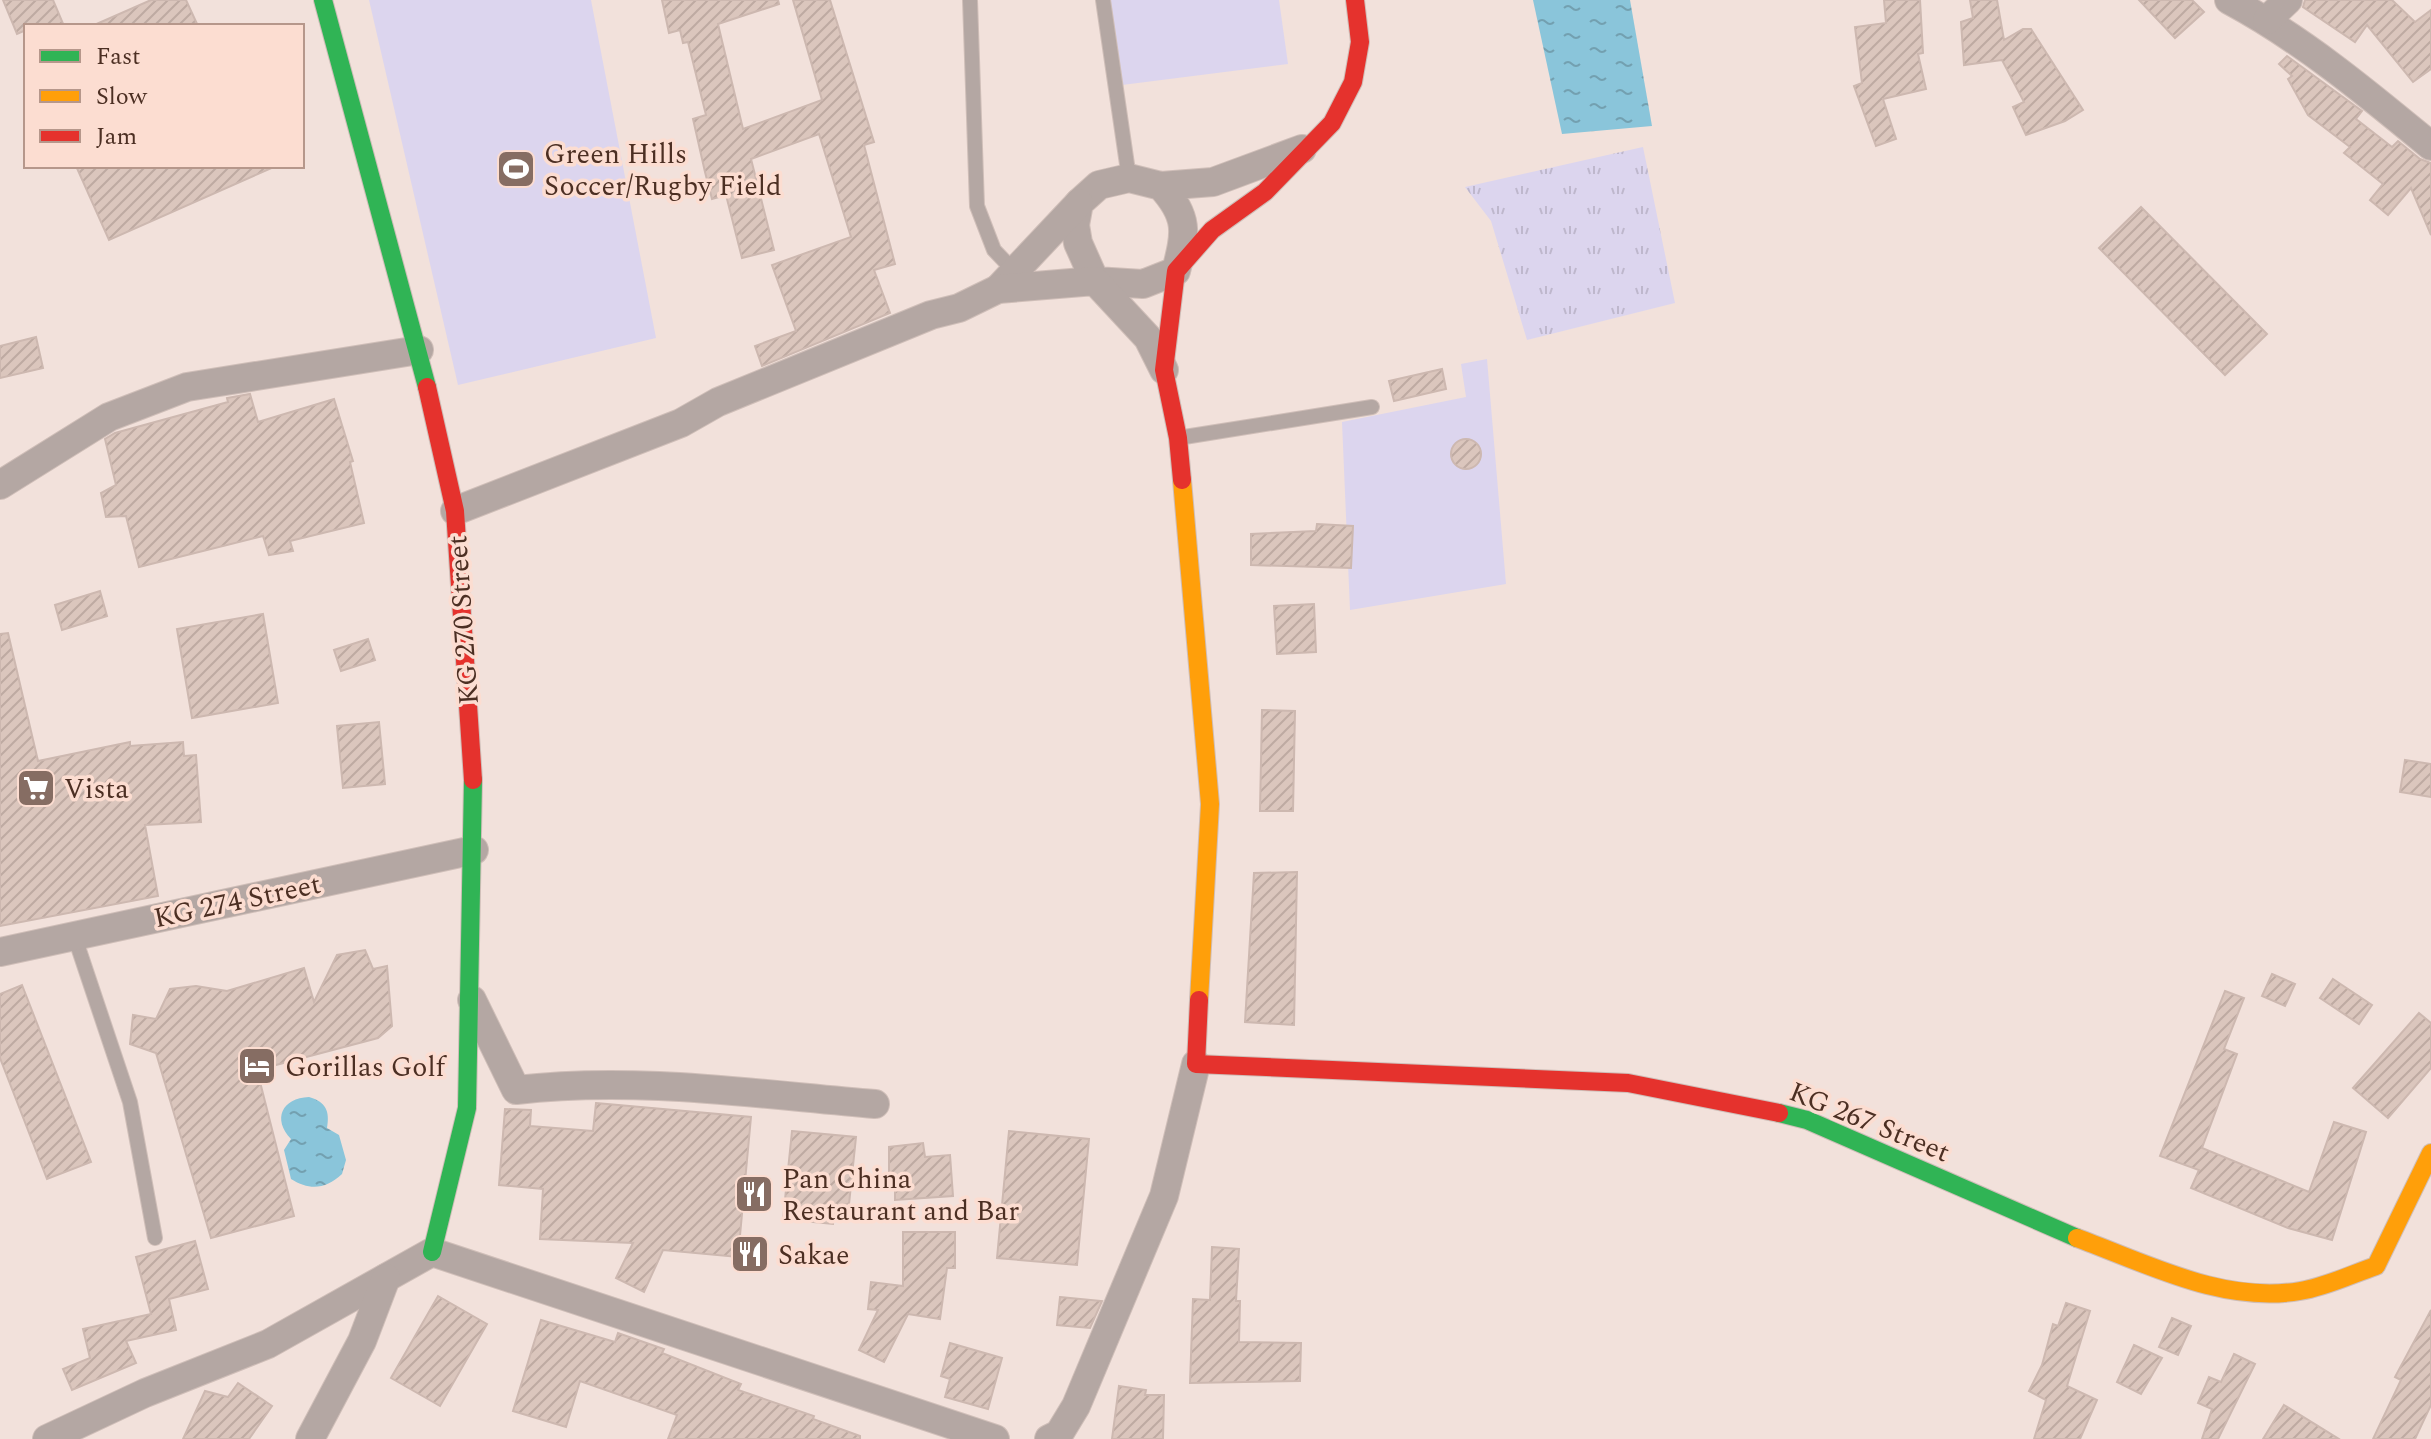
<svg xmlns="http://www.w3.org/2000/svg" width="2431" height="1439" font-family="Spectral,serif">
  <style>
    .grass { fill: url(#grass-tufts) }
    .garden { fill: #dcd5ee }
    .water { fill: url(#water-ripples) }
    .building { fill: url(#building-hatch); stroke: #cdb8b0; stroke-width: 2 }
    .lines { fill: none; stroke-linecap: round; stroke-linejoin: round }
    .lane-casing { stroke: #cfbeb8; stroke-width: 16 }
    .street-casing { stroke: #cfbeb8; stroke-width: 30 }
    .fast-casing { stroke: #cfbeb8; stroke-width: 20 }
    .slow-casing { stroke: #cfbeb8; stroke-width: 20 }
    .jam-casing { stroke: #cfbeb8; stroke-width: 20 }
    .lane { stroke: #b4a7a3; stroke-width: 14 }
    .street { stroke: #b4a7a3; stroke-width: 28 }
    .fast { stroke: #30b455; stroke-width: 18 }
    .slow { stroke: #ff9f0a; stroke-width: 18 }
    .jam { stroke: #e5322d; stroke-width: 18 }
    .labels { text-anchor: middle; stroke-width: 7; stroke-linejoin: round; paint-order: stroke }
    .poi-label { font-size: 28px; fill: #4c2f23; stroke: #fcddd1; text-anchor: start }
    .street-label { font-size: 28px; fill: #4c2f23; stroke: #fcddd1 }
  </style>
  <defs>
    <pattern id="grass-tufts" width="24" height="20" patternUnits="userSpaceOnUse" patternTransform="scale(2)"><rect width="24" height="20" fill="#dcd5ee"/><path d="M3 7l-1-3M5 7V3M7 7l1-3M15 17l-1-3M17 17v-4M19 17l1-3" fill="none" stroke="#beb7cc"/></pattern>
    <pattern id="water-ripples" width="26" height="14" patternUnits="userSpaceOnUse" patternTransform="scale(2)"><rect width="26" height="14" fill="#8ac5da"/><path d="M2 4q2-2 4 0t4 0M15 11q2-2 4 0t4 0" fill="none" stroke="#73a0b0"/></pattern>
    <pattern id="building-hatch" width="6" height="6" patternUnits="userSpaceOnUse" patternTransform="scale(2)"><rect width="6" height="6" fill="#dbc6bd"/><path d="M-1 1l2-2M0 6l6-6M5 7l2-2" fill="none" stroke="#beaaa2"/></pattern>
  </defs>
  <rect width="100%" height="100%" fill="#f2e1db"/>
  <path class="grass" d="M1643,147L1675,303L1527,340L1491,221L1465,187Z"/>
  <g class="garden">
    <path d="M369,0H591L656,338L458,385Z"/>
    <path d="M1110,0H1279L1288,64L1122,85Z"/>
    <path d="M1487,359L1506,584L1350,610L1342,422L1466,397L1461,364Z"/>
  </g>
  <g class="water">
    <path d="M1533,0H1630L1652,126L1562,134Z"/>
    <path d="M309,1097C326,1102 330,1111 327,1128L339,1135L346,1160L342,1174C326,1189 310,1191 291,1179L284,1150L291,1139C272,1119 282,1098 309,1097Z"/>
  </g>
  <g class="building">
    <path d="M3,0H53L64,26H26V30L17,34Z"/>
    <path d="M151,0H186L198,26H92Z"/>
    <path d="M662,0H778L779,4L718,24L743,129L822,100L793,0H830L874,142L864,145L895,264L874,270L890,313L762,366L755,346L796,331L772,265L851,237L819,134L751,159L774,250L742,258L726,195L712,199L705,172L693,119L706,115L688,42L683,43L680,30L669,33Z"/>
    <path d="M1884,0H1920L1923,53L1918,54L1926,89L1883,99L1896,139L1876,146L1854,86L1862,83L1855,27L1886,23Z"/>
    <path d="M1970,0H1997L2004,40L2023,29H2031L2083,110L2065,121L2026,135L2013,107L2024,102L2002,60L1964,65L1961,22L1973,18Z"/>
    <path d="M2139,0H2192L2204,12L2175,38Z"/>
    <path d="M2305,0H2392L2415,22L2431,10V69L2413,82L2367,25L2355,42L2303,7Z"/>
    <path d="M2287,56L2362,111L2356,119L2392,147L2398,141L2420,159L2431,163V235L2411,188L2388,215L2370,200L2383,184L2344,153L2350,147L2308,115L2288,79L2292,76L2279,64Z"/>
    <path d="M76,166H276L109,240Z"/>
    <path d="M2141,207L2267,334L2225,375L2099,248Z"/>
    <path d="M36,337L43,368L0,378V346Z"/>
    <path d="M1442,369L1446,389L1394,401L1389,381Z"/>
    <path d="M250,394L258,422L334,399L353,461L350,462L364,523L290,541L293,551L269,555L263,536L139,567L126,516L106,517L101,493L116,485L105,439L115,433L228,402L227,398Z"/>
    <circle cx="1466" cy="454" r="15"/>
    <path d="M1317,524L1353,526L1351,568L1251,565V534L1316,531Z"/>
    <path d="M100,591L107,616L62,630L55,605Z"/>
    <path d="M1314,604L1316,652L1277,654L1274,606Z"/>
    <path d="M263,614L278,703L192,718L177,629Z"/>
    <path d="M8,633L38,761L130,742V746L183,742L184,756L196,755L201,822L145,825L158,896L0,926V634Z"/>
    <path d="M368,639L375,660L341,671L334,650Z"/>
    <path d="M1262,710L1295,711L1293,811H1260Z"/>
    <path d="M379,722L385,784L343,788L337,726Z"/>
    <path d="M2405,760L2431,764V797L2400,792Z"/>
    <path d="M1297,872L1294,1025L1245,1022L1254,873Z"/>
    <path d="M365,950L373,969L387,966L392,1026L378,1038L257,1070L294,1216L211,1238L156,1053L130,1044L133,1015L156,1019L170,989L196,986L227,991L304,968L314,1002L337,955Z"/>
    <path d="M2272,974L2295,984L2285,1006L2262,996Z"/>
    <path d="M2333,979L2372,1005L2359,1024L2320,998Z"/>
    <path d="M22,985L91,1162L47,1179L0,1058V994Z"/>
    <path d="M2225,991L2244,998L2224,1049L2237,1054L2202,1148L2309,1192L2334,1122L2366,1132L2332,1240L2288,1228L2191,1188L2199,1170L2160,1156Z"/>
    <path d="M2419,1013L2431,1023V1068L2388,1118L2353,1088Z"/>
    <path d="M596,1103L751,1117L738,1257L663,1250L644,1292L616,1278L633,1243L540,1239L543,1189L499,1185L505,1109L531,1110L530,1126L593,1131Z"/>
    <path d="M792,1131L856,1137L849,1204L834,1206L833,1224L783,1219Z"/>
    <path d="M1009,1131L1089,1139L1077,1265L997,1258Z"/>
    <path d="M923,1143L925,1157L950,1155L953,1196L895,1200V1182L889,1183V1147Z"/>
    <path d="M903,1232H955V1268H947L940,1319L908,1314L884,1362L859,1350L878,1310L868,1309L871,1282L903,1286Z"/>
    <path d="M195,1241L208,1289L169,1299L176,1330L126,1341L136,1363L72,1390L63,1369L90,1358L83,1329L151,1314L136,1257Z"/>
    <path d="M1212,1247L1239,1249L1236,1301H1240L1239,1342L1301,1343L1300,1381L1190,1383L1193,1299L1210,1300Z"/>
    <path d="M438,1296L487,1324L440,1406L391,1378Z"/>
    <path d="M1060,1297L1102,1301L1090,1328L1057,1325Z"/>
    <path d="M2066,1303L2090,1311L2067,1386L2097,1400L2080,1439H2034L2046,1400L2029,1391L2042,1365L2053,1324L2058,1326Z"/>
    <path d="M2431,1310V1405L2415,1439H2373L2401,1380L2395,1377Z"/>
    <path d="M2172,1318L2191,1326L2178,1355L2159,1347Z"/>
    <path d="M541,1320L615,1342L618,1333L664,1349L662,1353L741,1384L738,1390L814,1416L813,1419L860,1436V1439H668L677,1415L580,1381L566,1427L513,1411Z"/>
    <path d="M950,1343L1002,1358L988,1409L945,1397L950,1379L941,1376Z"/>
    <path d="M2134,1345L2162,1358L2141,1394L2117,1382Z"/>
    <path d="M2234,1354L2255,1364L2218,1439H2202L2212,1409L2198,1403L2209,1377L2221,1382Z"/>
    <path d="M238,1383L272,1406L249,1439H183L205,1391L228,1397Z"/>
    <path d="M1119,1386L1146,1390L1145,1395H1164L1163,1439H1112Z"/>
    <path d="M2284,1405L2339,1439H2263Z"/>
  </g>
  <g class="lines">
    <g class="lane-casing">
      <g id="lane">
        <path d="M970,0L977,206L994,250L1015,272"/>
        <path d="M1103,0L1129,178"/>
        <path d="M1178,438L1372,407"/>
        <path d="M74,935L130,1102L155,1238"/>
      </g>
    </g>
    <g class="street-casing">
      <g id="street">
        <path d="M2229,0C2302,39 2367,93 2431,146"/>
        <path d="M2267,20L2288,0"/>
        <path d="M1161,186C1189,217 1186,232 1176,271L1143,284L1095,281L1078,243L1075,225L1079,203L1099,185L1129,178L1161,186L1213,182L1302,149"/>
        <path d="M998,289L1079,203"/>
        <path d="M0,485L109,417L187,387L419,350"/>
        <path d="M455,511L681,423L718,402L931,315L959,308L998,289L1095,281L1148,338L1164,370"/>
        <path d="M0,952L474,850"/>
        <path d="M472,1000L516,1090C635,1076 755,1094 875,1104"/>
        <path d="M47,1439L145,1393L268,1344L432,1252L995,1439"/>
        <path d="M310,1439L362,1341L386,1278"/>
        <path d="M1049,1439L1059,1434L1076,1406L1164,1196L1196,1064"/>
      </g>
    </g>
    <g class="fast-casing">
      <g id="fast">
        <path d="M323,0L427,387"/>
        <path d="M1779,1113L1807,1120L2077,1238"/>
        <path d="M432,1252L467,1108L473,780"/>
      </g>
    </g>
    <g class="slow-casing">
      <g id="slow">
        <path d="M1182,480L1210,804L1199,1000"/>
        <path d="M2077,1238C2148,1264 2223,1304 2300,1291C2326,1287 2352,1274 2376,1266L2431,1153"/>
      </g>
    </g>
    <g class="jam-casing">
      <g id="jam">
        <path d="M427,387L455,511L473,780"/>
        <path d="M1182,480L1178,438L1164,370L1176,271L1212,230L1265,192L1332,123L1353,82L1360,42L1355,0"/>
        <path d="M1199,1000L1196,1064L1628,1083L1779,1113"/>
      </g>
    </g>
    <use href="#lane" class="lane"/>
    <use href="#street" class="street"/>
    <use href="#fast" class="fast"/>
    <use href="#slow" class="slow"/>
    <use href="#jam" class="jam"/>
  </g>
  <defs>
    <g id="stadium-square" transform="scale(2)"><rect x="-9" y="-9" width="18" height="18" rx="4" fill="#866d63" stroke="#fcddd1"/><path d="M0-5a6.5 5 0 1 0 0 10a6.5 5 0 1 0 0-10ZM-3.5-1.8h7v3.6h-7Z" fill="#fff"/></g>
    <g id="supermarket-square" transform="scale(2)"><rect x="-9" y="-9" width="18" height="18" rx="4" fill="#866d63" stroke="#fcddd1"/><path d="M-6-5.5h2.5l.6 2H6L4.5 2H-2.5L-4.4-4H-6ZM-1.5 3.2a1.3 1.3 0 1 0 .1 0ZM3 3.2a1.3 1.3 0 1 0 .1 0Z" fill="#fff"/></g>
    <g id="hotel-square" transform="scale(2)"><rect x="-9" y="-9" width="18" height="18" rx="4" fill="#866d63" stroke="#fcddd1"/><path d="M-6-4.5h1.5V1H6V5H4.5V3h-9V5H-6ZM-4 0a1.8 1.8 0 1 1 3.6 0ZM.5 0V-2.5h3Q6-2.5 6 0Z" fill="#fff"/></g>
    <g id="restaurant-square" transform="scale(2)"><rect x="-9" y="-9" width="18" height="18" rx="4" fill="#866d63" stroke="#fcddd1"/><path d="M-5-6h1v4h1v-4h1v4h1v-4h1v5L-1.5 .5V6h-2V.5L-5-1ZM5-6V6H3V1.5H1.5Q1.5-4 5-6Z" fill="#fff"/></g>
  </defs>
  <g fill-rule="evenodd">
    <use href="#stadium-square" x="516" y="169"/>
    <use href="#supermarket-square" x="36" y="788"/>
    <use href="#hotel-square" x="257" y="1066"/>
    <use href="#restaurant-square" x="754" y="1194"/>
    <use href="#restaurant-square" x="750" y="1254"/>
  </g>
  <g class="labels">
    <g class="poi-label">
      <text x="544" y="163">Green Hills<tspan x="544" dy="32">Soccer/Rugby Field</tspan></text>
      <text x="64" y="798">Vista</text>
      <text x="285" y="1076">Gorillas Golf</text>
      <text x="782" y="1188">Pan China<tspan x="782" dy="32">Restaurant and Bar</tspan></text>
      <text x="778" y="1264">Sakae</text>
    </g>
    <g class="street-label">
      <text transform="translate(462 620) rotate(-94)" y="10">KG 270 Street</text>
      <text transform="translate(237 900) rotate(-12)" y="10">KG 274 Street</text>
      <text transform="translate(1870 1121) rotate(22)" y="10">KG 267 Street</text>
    </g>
  </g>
  <rect x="24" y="24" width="280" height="144" fill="#fcddd1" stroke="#b6978b" stroke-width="2"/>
  <rect x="40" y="50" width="40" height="12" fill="#30b455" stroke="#b6978b" stroke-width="2"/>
  <text x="96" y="64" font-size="24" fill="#4c2f23">Fast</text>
  <rect x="40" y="90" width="40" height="12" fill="#ff9f0a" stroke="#b6978b" stroke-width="2"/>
  <text x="96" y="104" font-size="24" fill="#4c2f23">Slow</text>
  <rect x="40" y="130" width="40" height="12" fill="#e5322d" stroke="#b6978b" stroke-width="2"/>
  <text x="96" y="144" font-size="24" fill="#4c2f23">Jam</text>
</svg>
